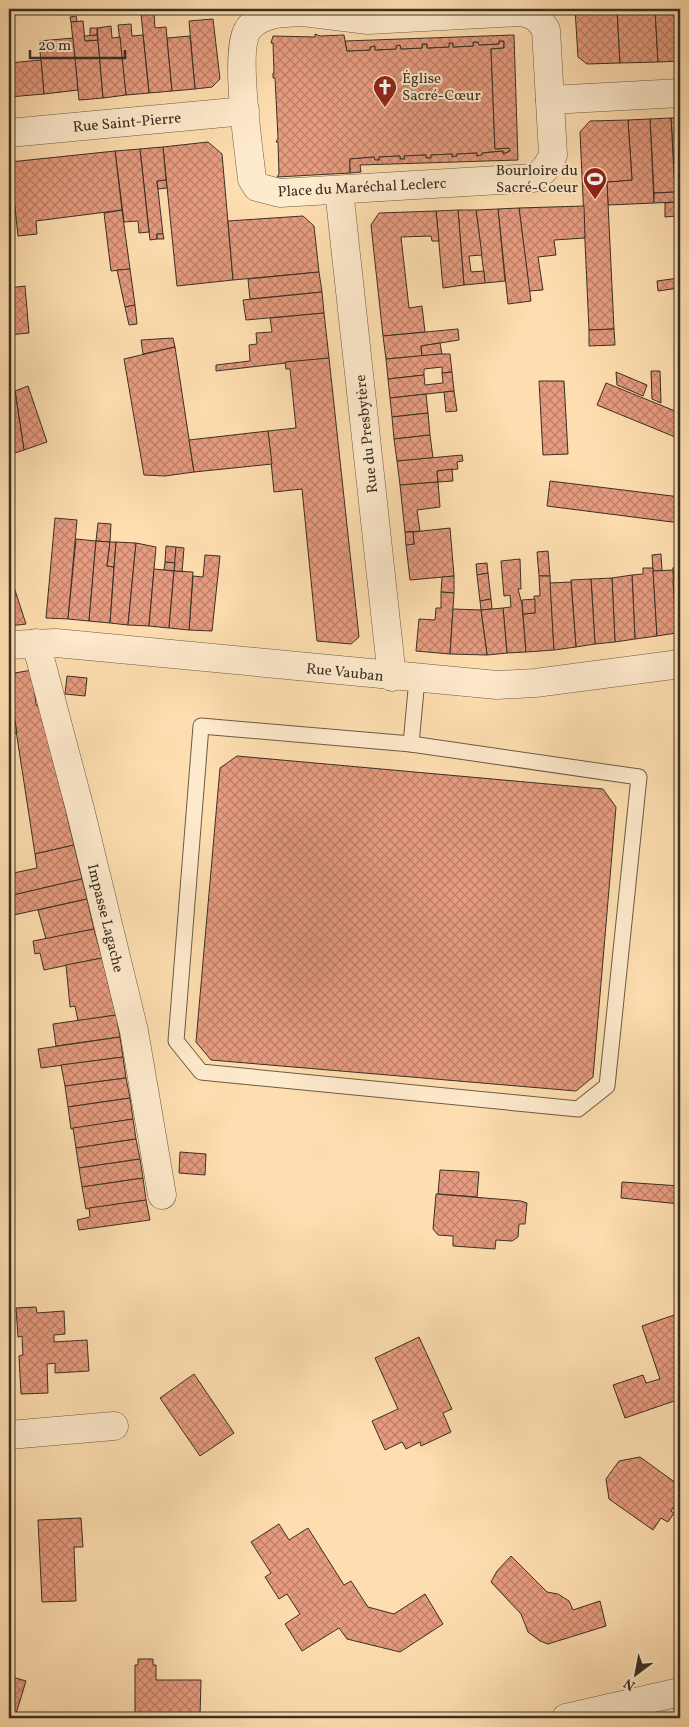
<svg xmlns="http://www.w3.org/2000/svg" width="689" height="1727" font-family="Vollkorn,serif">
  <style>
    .building { fill: url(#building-cross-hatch); stroke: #393023 }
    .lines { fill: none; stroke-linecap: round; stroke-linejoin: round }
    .service-casing { stroke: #6a5c46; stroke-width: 17 }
    .minor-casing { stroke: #6a5c46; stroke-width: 29 }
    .tertiary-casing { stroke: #6a5c46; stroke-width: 29 }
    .service { stroke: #feeacc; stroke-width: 15 }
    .minor { stroke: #feeacc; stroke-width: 28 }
    .tertiary { stroke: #feeacc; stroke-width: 28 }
    .labels { text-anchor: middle; stroke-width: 4; stroke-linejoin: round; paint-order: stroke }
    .poi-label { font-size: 15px; fill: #393023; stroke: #feeacc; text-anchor: start }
    .street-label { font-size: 15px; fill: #393023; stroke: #feeacc }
  </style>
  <defs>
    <pattern id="building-cross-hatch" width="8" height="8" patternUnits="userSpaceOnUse" patternTransform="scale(1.25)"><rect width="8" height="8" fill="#e79b80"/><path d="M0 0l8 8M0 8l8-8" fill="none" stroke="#bc7f68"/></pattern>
  </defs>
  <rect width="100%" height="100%" fill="#fedeb0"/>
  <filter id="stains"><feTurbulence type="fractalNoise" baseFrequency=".004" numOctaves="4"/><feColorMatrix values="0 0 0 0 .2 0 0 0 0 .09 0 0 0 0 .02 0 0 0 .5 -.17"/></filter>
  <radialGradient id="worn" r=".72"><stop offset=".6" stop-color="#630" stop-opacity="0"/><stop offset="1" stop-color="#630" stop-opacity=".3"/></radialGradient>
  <g class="building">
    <path d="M575,9H617L620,63L587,64L578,57Z"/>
    <path d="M617,9H655L658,62L620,63Z"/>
    <path d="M655,9H679L680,61L658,62Z"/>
    <path d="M679,9H680V39Z"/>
    <path d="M154,13L155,28L166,27L172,91L149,93L141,14Z"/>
    <path d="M76,16L77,21L71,22L70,17Z"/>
    <path d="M213,19L220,79L212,87L195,89L189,21Z"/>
    <path d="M83,21L85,41L98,40L103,98L79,100L71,22Z"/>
    <path d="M131,24L132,36L143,35L149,93L126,95L118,25Z"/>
    <path d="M111,26L112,38L120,37L126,95L103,98L97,28Z"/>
    <path d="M90,28H97V35L90,36Z"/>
    <path d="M315,34L320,36L344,35L347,51L370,50V47L375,46V50L396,49V46L400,45L401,49L422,48V44H427V48L449,47V43H453V47L473,46V42H478L479,45L499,44V41H504V48L491,49L495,149L509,148L510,151L503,154V151L482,153V155L477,156V153L457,154V156L452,157V154L431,155V158H426V155L404,156L405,159H400V156L379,157V160H375L374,157L350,159V173L277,177L279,174L278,142H276L278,138L275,78H273V73H274L273,43H271L273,36L315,37Z"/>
    <path d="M97,35L98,40L85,41L84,36Z"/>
    <path d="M514,35L518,160L360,165L361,172L350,173V159L374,157L375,160H379V157L400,156V159H405L404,156L426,155V158H431V155L452,154V157L457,156V154L477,153V156L482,155V153L503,151V154L510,151L509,148L495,149L491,49L504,48V41H499V44L479,45L478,42H473V46L453,47V43H449V47L427,48V44H422V48L401,49L400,45L396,46V49L375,50V46L370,47V50L347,51L345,41Z"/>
    <path d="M190,36L195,89L172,91L167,38Z"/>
    <path d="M73,38L78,90L44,94L39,41Z"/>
    <path d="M41,60L44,94L9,97V63Z"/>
    <path d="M671,118H680V186H675Z"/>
    <path d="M671,118L675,192L654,193L650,119Z"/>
    <path d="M650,119L654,203L608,205L607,182L632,180L628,120Z"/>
    <path d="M628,120L632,180L607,182L614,329L589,330L580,132L590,121Z"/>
    <path d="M208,142L222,154L233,280L177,286L163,147Z"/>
    <path d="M163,147L166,180L157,181L163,234H157V239L150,240L140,149Z"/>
    <path d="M140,149L149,232L139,233L138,221L124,222L115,151Z"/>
    <path d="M115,151L122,210L36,221L37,234L18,236L10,162Z"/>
    <path d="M166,180L167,188L158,189L157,181Z"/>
    <path d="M675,192V202L654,203V193Z"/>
    <path d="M675,202L676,216L665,217V203Z"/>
    <path d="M584,206L585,238L554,240L556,255L538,257L543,290L529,291L519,208Z"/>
    <path d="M519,208L531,301L508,304L498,209Z"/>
    <path d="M498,209L505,281L485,283L476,210Z"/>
    <path d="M122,210L130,269L111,271L104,213Z"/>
    <path d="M458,210H476L482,255L469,256L471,272L484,271L485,283L464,285Z"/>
    <path d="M458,210L464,285L443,288L436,211Z"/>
    <path d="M436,211L439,241H432L431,236L401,237L409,308L422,306L425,332L383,336L371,225L379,213Z"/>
    <path d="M303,216L314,226L319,272L233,280L228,221Z"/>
    <path d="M157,234H163L164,239H157Z"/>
    <path d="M130,269L135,305L125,307L117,270Z"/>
    <path d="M319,272L322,292L250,299L248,279Z"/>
    <path d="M679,278V288L658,291L657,281Z"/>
    <path d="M25,286L29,333L9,335V288Z"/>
    <path d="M322,292L324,313L246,320L243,300Z"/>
    <path d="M135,305L137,324L129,325L125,307Z"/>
    <path d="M324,313L329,358L216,371V365L250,361L249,345L257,344L256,333L272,332L270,318Z"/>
    <path d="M458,329L459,340L421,346L422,356L386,359L383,336Z"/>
    <path d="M614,329L615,345L589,346V330Z"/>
    <path d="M173,338L175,347L143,354L141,340Z"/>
    <path d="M440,343L442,354L422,356L421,346Z"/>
    <path d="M175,347L194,472L165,476L144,475L124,359Z"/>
    <path d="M440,354H450L452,372L442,373V367L424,369V375L388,379L386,359Z"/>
    <path d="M329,358L359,637L351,644L317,641L302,489L274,492L268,431L296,428L290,369H286L285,362Z"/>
    <path d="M651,371H660L661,403L652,399Z"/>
    <path d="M452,372L454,391L390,398L388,379L424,375L425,385L443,383L442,373Z"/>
    <path d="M616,372L647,385L643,396L617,385Z"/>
    <path d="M539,381H564L568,454L543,455Z"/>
    <path d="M606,383L680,413V439L597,405Z"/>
    <path d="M28,386L47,442L24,450L15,391Z"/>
    <path d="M15,391L24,450L9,455V393Z"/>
    <path d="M454,391L457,411L446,412L444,392Z"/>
    <path d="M426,394L428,413L392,417L390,398Z"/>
    <path d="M428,413L430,435L394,439L392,417Z"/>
    <path d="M268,431L272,464L194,472L189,440Z"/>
    <path d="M430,435L433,458L397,461L394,439Z"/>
    <path d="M462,455L463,461L457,462L458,469L437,471L438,482L400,485L397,461Z"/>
    <path d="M452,469L453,481L438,482L437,471Z"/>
    <path d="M550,481L680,497V523L547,506Z"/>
    <path d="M438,482L440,507L417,510L420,531L405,532L400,485Z"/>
    <path d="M55,518L77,520L68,619L46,618Z"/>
    <path d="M98,523L111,524L110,542L96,541Z"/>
    <path d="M450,528L454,576L410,580L406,545L414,544L413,532Z"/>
    <path d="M405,532H413L414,544L406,545Z"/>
    <path d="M76,539L96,541L89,621L68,619Z"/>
    <path d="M96,541L110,542L107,566L114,567L110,623L89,621Z"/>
    <path d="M110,542H116L114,567L107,566Z"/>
    <path d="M116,542L136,543L128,625L110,623Z"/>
    <path d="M136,543L156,547L149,626L128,625Z"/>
    <path d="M166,546L176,547L175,563L165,562Z"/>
    <path d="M176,547L184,548L182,572L174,571Z"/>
    <path d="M548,551L550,576H539L537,552Z"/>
    <path d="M661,554L662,571H653L652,555Z"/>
    <path d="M205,555L220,556L212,631L189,630L193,576L203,577Z"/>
    <path d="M520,559L521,589H518L522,604L526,652L507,653L503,608L511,607L510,595L504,596L501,561Z"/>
    <path d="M165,562L175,563L174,571L164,570Z"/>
    <path d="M487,563L488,573L477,575L476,564Z"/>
    <path d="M643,568H653L657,636L635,639L632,575L643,574Z"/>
    <rect x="673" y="568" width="7" height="12"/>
    <path d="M154,569L174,571L169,628L149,626Z"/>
    <path d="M673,570L676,633L657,636L653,571Z"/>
    <path d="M174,571L193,572L189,630L169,628Z"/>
    <path d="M9,572L26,624L9,626Z"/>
    <path d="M488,573L491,599L480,601L477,575Z"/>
    <path d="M632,575L635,639L615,642L612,578Z"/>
    <path d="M454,576V593L441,592L442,577Z"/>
    <path d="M539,576H550L554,650L526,652L523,614L535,613L534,596H540Z"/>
    <path d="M612,578L615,642L595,644L591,579Z"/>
    <path d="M591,579L595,644L576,647L571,580Z"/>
    <path d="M673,580H680V633H676Z"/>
    <path d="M571,582L576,647L554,650L550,583Z"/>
    <path d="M441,592L454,593L450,654L416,651L419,619L435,620L436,608H441Z"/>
    <path d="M491,599L492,609L481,610L480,601Z"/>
    <path d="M535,599V613L523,614L522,600Z"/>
    <path d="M503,608L507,653L487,655L481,610Z"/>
    <path d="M453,609L481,610L487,655L450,654Z"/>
    <path d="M32,670L36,705L41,707L74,845L35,854L9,685V674Z"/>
    <path d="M67,676L87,678L85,696L65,694Z"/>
    <path d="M9,685L17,733L9,734Z"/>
    <path d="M237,756L603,789L616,807L593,1077L576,1091L211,1060L196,1042L220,768Z"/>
    <path d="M74,845L82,879L9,896V874L37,868L35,854Z"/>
    <path d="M82,879L87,899L9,916V896Z"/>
    <path d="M87,899L94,929L46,939L38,910Z"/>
    <path d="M94,929L102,958L44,970L40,953L35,954L33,941Z"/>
    <path d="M102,958L116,1015L78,1021L75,1006L70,1007L66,965Z"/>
    <path d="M116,1015L120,1037L56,1046L53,1024Z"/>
    <path d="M120,1037L123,1057L41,1068L38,1049Z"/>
    <path d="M123,1057L126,1078L65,1086L61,1065Z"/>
    <path d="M126,1078L130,1098L68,1107L65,1086Z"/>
    <path d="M130,1098L133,1119L71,1129L68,1107Z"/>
    <path d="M133,1119L136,1139L76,1148L73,1128Z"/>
    <path d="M136,1139L140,1159L79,1168L76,1148Z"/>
    <path d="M180,1152L206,1154L205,1175L179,1173Z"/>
    <path d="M140,1159L143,1178L82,1187L79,1168Z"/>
    <path d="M440,1170L479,1172L477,1197L438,1194Z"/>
    <path d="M143,1178L146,1200L86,1209L82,1187Z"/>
    <path d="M622,1182L680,1186V1204L621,1198Z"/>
    <path d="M436,1194L521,1201L527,1203L525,1224H519L518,1237L512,1241L496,1240L495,1249L453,1246V1236L438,1235L433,1229Z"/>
    <path d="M146,1200L150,1220L79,1230L77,1220L90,1217L89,1208Z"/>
    <path d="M36,1307L37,1313L64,1311L65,1334L54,1335V1342L87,1340L89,1371L55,1373V1363L47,1364L48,1393L21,1394L19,1356L23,1355L22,1336L18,1337L16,1308Z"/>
    <path d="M680,1313V1399L625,1418L613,1385L643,1375L646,1383L660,1379L642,1326Z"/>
    <path d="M419,1337L452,1409L443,1413L451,1432L421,1446L420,1442L406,1449L402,1442L385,1450L372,1421L398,1409L375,1358Z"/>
    <path d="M194,1374L234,1433L200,1456L160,1398Z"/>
    <path d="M640,1457L680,1486V1492L674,1501L677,1503L671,1511L674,1513L668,1522L661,1518L653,1530L609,1499L606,1479L619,1461Z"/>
    <path d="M81,1518L83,1547H74L76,1601L42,1602L38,1520Z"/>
    <path d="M279,1524L289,1540L308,1528L344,1585L351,1581L368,1607L394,1614L425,1594L443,1624L400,1652L347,1639L339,1628L302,1651L285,1624L300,1614L287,1594L279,1599L265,1577L271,1573L251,1542Z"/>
    <path d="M511,1556L547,1592L558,1594L569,1601L573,1610L600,1601L606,1626L548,1644L540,1641L528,1632L521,1614L491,1582L497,1571Z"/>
    <path d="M138,1659H153V1665H156V1680H201L200,1717L135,1718V1665H138Z"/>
    <path d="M9,1676L26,1681L15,1717L20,1718H9Z"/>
  </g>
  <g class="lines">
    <g class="service-casing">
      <g id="service">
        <path d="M201,726L411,744L639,777L607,1086L578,1109L201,1072L176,1041Z"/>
        <path d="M411,744L417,679"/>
      </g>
    </g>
    <g class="minor-casing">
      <g id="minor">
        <path d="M303,12L368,20L520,12C533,14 539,18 546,30L553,155C548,166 544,172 533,178L280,193L257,187L252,179C249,151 233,47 249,28C262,12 285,13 303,12Z"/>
        <path d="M550,100L680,93"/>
        <path d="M9,133L245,111"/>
        <path d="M339,190L392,677"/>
        <path d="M36,643L80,809L134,1031L162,1195"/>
        <path d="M9,1435L114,1426"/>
      </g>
    </g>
    <g class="tertiary-casing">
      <g id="tertiary">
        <path d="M9,645L56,643L497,685L535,683L680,664"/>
        <path d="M566,1718L680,1692"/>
      </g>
    </g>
    <use href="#service" class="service"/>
    <use href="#minor" class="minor"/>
    <use href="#tertiary" class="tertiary"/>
  </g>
  <defs>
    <g id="church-pin" transform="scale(1.25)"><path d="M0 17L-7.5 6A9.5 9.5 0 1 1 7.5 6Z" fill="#8f2418" stroke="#feeacc"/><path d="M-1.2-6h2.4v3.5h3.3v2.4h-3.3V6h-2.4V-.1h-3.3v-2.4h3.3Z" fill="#fff"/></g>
    <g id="stadium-pin" transform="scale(1.25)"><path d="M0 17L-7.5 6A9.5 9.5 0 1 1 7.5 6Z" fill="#8f2418" stroke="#feeacc"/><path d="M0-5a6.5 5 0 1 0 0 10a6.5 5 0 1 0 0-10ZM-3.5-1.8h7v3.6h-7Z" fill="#fff"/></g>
  </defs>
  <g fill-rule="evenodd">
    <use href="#church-pin" x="385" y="87"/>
    <use href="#stadium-pin" x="595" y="179"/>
  </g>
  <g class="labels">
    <g class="poi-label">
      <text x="402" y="83">Église<tspan x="402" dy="17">Sacré-Cœur</tspan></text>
      <text x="578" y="175" text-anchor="end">Bourloire du<tspan x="578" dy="17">Sacré-Coeur</tspan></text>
    </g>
    <g class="street-label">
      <text transform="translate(127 122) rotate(-5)" y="5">Rue Saint-Pierre</text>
      <text transform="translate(362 187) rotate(-3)" y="5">Place du Maréchal Leclerc</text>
      <text transform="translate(366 434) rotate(-96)" y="5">Rue du Presbytère</text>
      <text transform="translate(345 672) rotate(6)" y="5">Rue Vauban</text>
      <text transform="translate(106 918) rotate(76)" y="5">Impasse Lagache</text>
    </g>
  </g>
  <rect width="689" height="1727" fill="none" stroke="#fedeb0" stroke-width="30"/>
  <rect x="10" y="10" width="669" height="1707" fill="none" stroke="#393023" stroke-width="2.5"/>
  <rect x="15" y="15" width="659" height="1697" fill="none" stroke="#393023"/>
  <g transform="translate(636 1674) rotate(212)" stroke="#feeacc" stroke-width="4" paint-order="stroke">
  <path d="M0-4L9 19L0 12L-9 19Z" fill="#393023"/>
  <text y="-8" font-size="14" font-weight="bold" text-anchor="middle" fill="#393023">N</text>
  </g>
  <path d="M30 50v8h95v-8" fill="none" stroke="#393023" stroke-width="2.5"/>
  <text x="38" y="50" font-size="15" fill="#393023" stroke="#feeacc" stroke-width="4" paint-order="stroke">20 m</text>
  <rect width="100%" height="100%" filter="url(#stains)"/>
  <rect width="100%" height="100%" fill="url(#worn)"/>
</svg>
